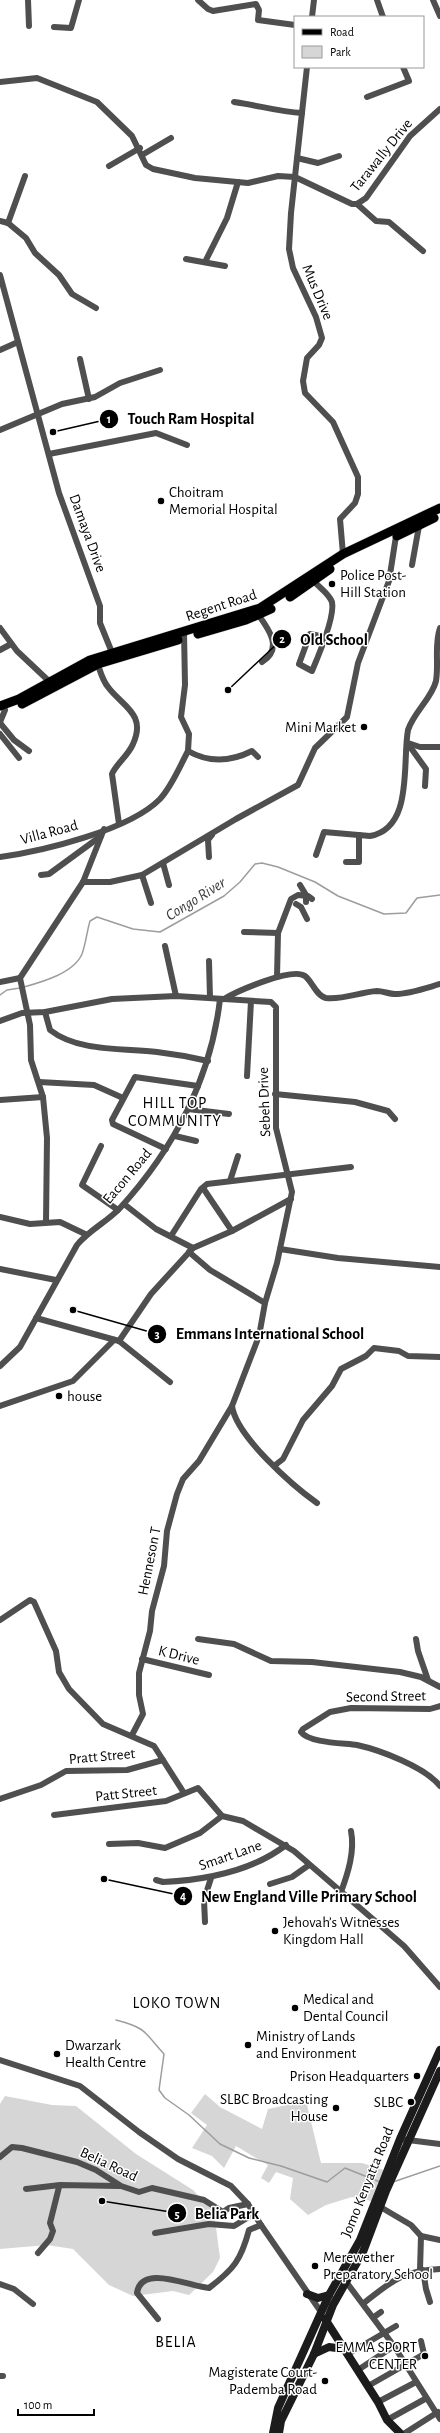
<svg xmlns="http://www.w3.org/2000/svg" width="440" height="2433" font-family="'Alegreya Sans',sans-serif">
  <style>
    .green { fill: #d6d6d6 }
    .lines { fill: none; stroke-linecap: round; stroke-linejoin: round }
    .stream { stroke: #9d9d9d; stroke-width: 1.5 }
    .primary-casing { stroke: #dbdbdb; stroke-width: 10 }
    .minor { stroke: #4f4f4f; stroke-width: 6 }
    .secondary { stroke: #1c1c1c; stroke-width: 8 }
    .primary { stroke: #000; stroke-width: 9 }
    .poi-dot { fill: #000; stroke: #fff; stroke-width: 1.5 }
    .labels { text-anchor: middle; stroke-width: 3; stroke-linejoin: round; paint-order: stroke }
    .street-label { font-size: 15px; fill: #000; stroke: #fff }
    .poi-label { font-size: 15px; fill: #000; stroke: #fff; text-anchor: start }
    .water-label { font-size: 16px; font-style: italic; fill: #3e3e3e; stroke: #fff }
    .neighbourhood-label { font-size: 16px; letter-spacing: 1px; fill: #000; stroke: #fff }
    .leader { fill: none; stroke: #000; stroke-width: 1.5 }
    .callout-dot { fill: #000; stroke: #fff; stroke-width: 1.5 }
    .mark-label { font-size: 12px; text-anchor: middle; font-weight: bold; fill: #fff }
    .callout-label { font-size: 16px; text-anchor: middle; font-weight: bold; fill: #000; stroke: #fff; stroke-width: 3; stroke-linejoin: round; paint-order: stroke }
  </style>
  <rect width="100%" height="100%" fill="#fff"/>
  <g class="green">
    <path d="M205,2094L220,2107L262,2129L268,2109L306,2101L321,2163H362L387,2171L371,2201L352,2197L326,2205L308,2215L290,2199L293,2178L276,2172L269,2183L261,2178L268,2165L236,2146L224,2168L212,2156L192,2148L207,2125L191,2113Z"/>
    <path d="M5,2096L52,2105L76,2106L136,2154L193,2190L214,2212L220,2258L213,2272L189,2295L173,2291L133,2296L109,2285L73,2249L47,2245L0,2249V2104Z"/>
  </g>
  <g class="lines">
    <g class="stream">
      <path d="M24,987C42,982 74,973 82,954C86,943 87,931 90,921L97,917L133,929L160,932L224,896L240,882L255,864L262,863L278,867L315,882L338,896L384,914L406,913L417,898L440,895"/>
      <path d="M0,995L7,990L20,988"/>
      <path d="M116,2020C147,2028 144,2032 164,2054L159,2090L165,2098L189,2115L220,2144L249,2158L281,2166L327,2182L345,2168L380,2182"/>
      <path d="M393,2182L440,2166"/>
    </g>
    <g class="primary-casing">
      <g id="primary">
        <path d="M397,536L434,518"/>
        <path d="M290,597L330,569"/>
        <path d="M198,634L246,620L271,609"/>
        <path d="M22,704L98,664L178,640"/>
        <path d="M0,706L19,699L90,660L260,608L343,554L440,508"/>
      </g>
    </g>
    <g class="minor">
      <path d="M28,0L29,26"/>
      <path d="M198,0L208,9L213,11L256,4L259,10L258,20L295,25"/>
      <path d="M377,0L383,17"/>
      <path d="M433,0L440,16"/>
      <path d="M312,17L314,0"/>
      <path d="M54,27L71,28L79,0"/>
      <path d="M307,67L291,213L289,249L293,268L316,317L322,338L319,345L307,358L303,381L305,393L333,422L358,477V494L355,503L340,519L343,554"/>
      <path d="M0,82L37,78L97,102L132,136L146,165L153,169L195,178L248,183L278,176L295,177L352,204H357L366,198L410,136L440,109"/>
      <path d="M367,97L409,81L403,67"/>
      <path d="M234,102C257,105 279,112 302,113"/>
      <path d="M142,155L171,138"/>
      <path d="M297,158L318,163L339,156"/>
      <path d="M109,166L140,148"/>
      <path d="M357,204L376,221L389,222L423,251"/>
      <path d="M0,221L8,223L26,238L35,253L59,275L72,294L96,308"/>
      <path d="M8,223L25,176"/>
      <path d="M186,259L225,266"/>
      <path d="M205,262L227,218L238,182"/>
      <path d="M0,275L59,493L100,606V623L113,655"/>
      <path d="M0,350L18,342"/>
      <path d="M80,359L89,399"/>
      <path d="M0,430L62,404L95,397L120,383L160,370"/>
      <path d="M49,454L156,433L187,445"/>
      <path d="M412,565L419,526"/>
      <path d="M312,579C317,586 329,593 332,602C335,616 318,657 312,671L299,664L310,634L325,637"/>
      <path d="M257,613C268,628 284,648 262,662"/>
      <path d="M0,628L17,651L52,684"/>
      <path d="M0,650L11,644"/>
      <path d="M97,662C100,670 102,680 108,687C122,706 147,714 133,744C128,756 116,764 112,774L119,824"/>
      <path d="M0,722L5,710"/>
      <path d="M0,723L14,740L29,751"/>
      <path d="M0,734L19,758"/>
      <path d="M408,743L420,747H440"/>
      <path d="M408,744L426,769L425,786"/>
      <path d="M188,751C209,763 230,762 252,751L258,757"/>
      <path d="M316,855L324,832L370,836C414,828 402,762 408,730C414,712 432,698 436,681C439,663 434,645 440,628"/>
      <path d="M0,857C43,851 130,830 160,799C172,786 180,766 188,751L189,734L181,717L185,685L184,632"/>
      <path d="M209,857L208,840L212,835"/>
      <path d="M346,862H359V835"/>
      <path d="M163,863L169,885"/>
      <path d="M41,875L49,874L101,836"/>
      <path d="M142,875L151,903"/>
      <path d="M83,882H110L142,875L236,819L298,785L315,748L347,717L358,663L389,581L396,536"/>
      <path d="M300,885L306,895V902"/>
      <path d="M296,904L301,907L307,919"/>
      <path d="M244,932L278,933"/>
      <path d="M165,946L176,996"/>
      <path d="M209,961L210,998"/>
      <path d="M277,977L278,933L291,899L298,895L308,896L312,899"/>
      <path d="M0,982L20,978"/>
      <path d="M224,999C237,991 292,967 305,976C312,981 316,996 326,998C343,1000 360,992 377,991C383,991 389,994 395,994C409,994 426,988 440,984"/>
      <path d="M45,1012L50,1030C78,1052 123,1048 157,1052C174,1054 191,1057 208,1061"/>
      <path d="M0,1021L22,1013L45,1012L112,999L176,996L271,1002L276,1007V1128L292,1192L277,1263L265,1303L259,1336L232,1406C236,1436 293,1486 317,1503"/>
      <path d="M247,1076L251,1001"/>
      <path d="M39,1082L94,1085L123,1098"/>
      <path d="M275,1094L355,1102L388,1111L395,1119"/>
      <path d="M0,1100L43,1097"/>
      <path d="M188,1109L229,1114"/>
      <path d="M175,1136L196,1141"/>
      <path d="M101,1146L82,1185L118,1210"/>
      <path d="M166,1149L113,1124L112,1120L135,1077L198,1086"/>
      <path d="M230,1181L238,1156"/>
      <path d="M203,1188L232,1231"/>
      <path d="M124,1204L156,1229L193,1248L232,1231L291,1199"/>
      <path d="M0,1217L30,1224L60,1222L85,1234"/>
      <path d="M46,1222L47,1138L43,1097L31,1060L30,1025L20,978L83,882L104,829"/>
      <path d="M171,1236L201,1189L207,1184L351,1167"/>
      <path d="M280,1249L338,1258L440,1267"/>
      <path d="M189,1252L210,1270L265,1303"/>
      <path d="M0,1269L56,1280"/>
      <path d="M36,1318L119,1341L170,1382"/>
      <path d="M119,1341L151,1294L193,1248"/>
      <path d="M0,1366L20,1347L77,1245C89,1230 107,1222 120,1208C174,1149 211,1078 220,999"/>
      <path d="M0,1406L73,1381L114,1340"/>
      <path d="M274,1466L283,1459L303,1420L332,1386L341,1369L366,1356L374,1348L399,1351L408,1356L440,1357"/>
      <path d="M0,1620L30,1600L34,1602L56,1651L59,1672L69,1689L103,1724L154,1746L184,1793"/>
      <path d="M198,1639L234,1644L271,1661L312,1662L400,1672L421,1677L440,1687"/>
      <path d="M416,1639L418,1651L428,1680"/>
      <path d="M142,1659L209,1675"/>
      <path d="M440,1706L430,1709L351,1708L330,1712L303,1729L301,1732C309,1743 344,1743 357,1745C380,1750 425,1767 440,1786"/>
      <path d="M132,1735L143,1714L139,1695V1673L150,1631L152,1611L164,1566L167,1531L177,1494L183,1479L199,1461L232,1406"/>
      <path d="M0,1799L41,1785L66,1771L127,1770L163,1760"/>
      <path d="M54,1815L166,1801L198,1788L222,1816L243,1821L294,1851L404,1946L440,1987"/>
      <path d="M109,1844L138,1843L165,1848L200,1833L222,1816"/>
      <path d="M156,1880L163,1882C205,1880 251,1872 286,1845"/>
      <path d="M270,1884L292,1877L309,1865"/>
      <path d="M341,1892C348,1873 355,1851 351,1831"/>
      <path d="M205,1922L204,1900L211,1878"/>
      <path d="M0,2060L80,2086L139,2132L178,2159L231,2186L248,2204L261,2225L321,2312"/>
      <path d="M400,2139L440,2144"/>
      <path d="M0,2157L12,2147L22,2148L77,2162L96,2170L121,2186L139,2192L152,2188L204,2200L223,2212L229,2208L248,2204"/>
      <path d="M26,2189L60,2185L119,2186"/>
      <path d="M377,2205L411,2225L421,2236L420,2270"/>
      <path d="M155,2233L209,2224L234,2226L255,2213"/>
      <path d="M421,2236L440,2240"/>
      <path d="M38,2253L50,2239L53,2231L50,2223L59,2187"/>
      <path d="M423,2270L426,2289L430,2302"/>
      <path d="M344,2279L394,2346L440,2419"/>
      <path d="M0,2284L14,2289L33,2304"/>
      <path d="M364,2303C393,2280 402,2271 440,2269"/>
      <path d="M374,2317L381,2312"/>
      <path d="M158,2319L137,2293C141,2263 191,2287 209,2288C234,2269 241,2260 249,2230L261,2225"/>
      <path d="M348,2354L396,2326"/>
      <path d="M358,2370L394,2346"/>
      <path d="M0,2376H3"/>
      <path d="M368,2386L424,2354L421,2341"/>
      <path d="M378,2402L416,2382"/>
      <path d="M387,2420L425,2399"/>
      <path d="M405,2433L438,2412"/>
    </g>
    <g class="secondary">
      <path d="M307,2294L318,2298L329,2295"/>
      <path d="M325,2319L378,2402L387,2420L400,2433"/>
      <path d="M314,2354L329,2347L344,2349"/>
      <path d="M273,2433L278,2408L329,2295L360,2240L400,2139L440,2050"/>
      <path d="M279,2433L281,2421L314,2354L333,2305L363,2252L386,2191L440,2071"/>
    </g>
    <use href="#primary" class="primary"/>
  </g>
  <g class="poi-dot">
    <circle cx="161" cy="501" r="4"/>
    <circle cx="332" cy="584" r="4"/>
    <circle cx="364" cy="727" r="4"/>
    <circle cx="59" cy="1396" r="4"/>
    <circle cx="275" cy="1931" r="4"/>
    <circle cx="295" cy="2008" r="4"/>
    <circle cx="248" cy="2045" r="4"/>
    <circle cx="57" cy="2054" r="4"/>
    <circle cx="417" cy="2076" r="4"/>
    <circle cx="411" cy="2102" r="4"/>
    <circle cx="336" cy="2108" r="4"/>
    <circle cx="315" cy="2266" r="4"/>
    <circle cx="425" cy="2356" r="4"/>
    <circle cx="325" cy="2381" r="4"/>
  </g>
  <g class="labels">
    <g class="street-label">
      <text transform="translate(381 155) rotate(-51)" y="5">Tarawally Drive</text>
      <text transform="translate(318 292) rotate(67)" y="5">Mus Drive</text>
      <text transform="translate(88 533) rotate(70)" y="5">Damaya Drive</text>
      <text transform="translate(221 605) rotate(-18)" y="5">Regent Road</text>
      <text transform="translate(49 832) rotate(-15)" y="5">Villa Road</text>
      <text transform="translate(264 1102) rotate(-92)" y="5">Sebeh Drive</text>
      <text transform="translate(127 1176) rotate(-50)" y="5">Eacon Road</text>
      <text transform="translate(149 1561) rotate(-79)" y="5">Henneson T</text>
      <text transform="translate(179 1655) rotate(14)" y="5">K Drive</text>
      <text transform="translate(386 1696) rotate(-1)" y="5">Second Street</text>
      <text transform="translate(102 1756) rotate(-5)" y="5">Pratt Street</text>
      <text transform="translate(126 1793) rotate(-6)" y="5">Patt Street</text>
      <text transform="translate(230 1855) rotate(-19)" y="5">Smart Lane</text>
      <text transform="translate(109 2164) rotate(25)" y="5">Belia Road</text>
      <text transform="translate(367 2182) rotate(-68)" y="5">Jomo Kenyatta Road</text>
    </g>
    <g class="poi-label">
      <text x="169" y="497">Choitram<tspan x="169" dy="17">Memorial Hospital</tspan></text>
      <text x="340" y="580">Police Post-<tspan x="340" dy="17">Hill Station</tspan></text>
      <text x="356" y="732" text-anchor="end">Mini Market</text>
      <text x="67" y="1401">house</text>
      <text x="283" y="1927">Jehovah’s Witnesses<tspan x="283" dy="17">Kingdom Hall</tspan></text>
      <text x="303" y="2004">Medical and<tspan x="303" dy="17">Dental Council</tspan></text>
      <text x="256" y="2041">Ministry of Lands<tspan x="256" dy="17">and Environment</tspan></text>
      <text x="65" y="2050">Dwarzark<tspan x="65" dy="17">Health Centre</tspan></text>
      <text x="409" y="2081" text-anchor="end">Prison Headquarters</text>
      <text x="328" y="2104" text-anchor="end">SLBC Broadcasting<tspan x="328" dy="17">House</tspan></text>
      <text x="403" y="2107" text-anchor="end">SLBC</text>
      <text x="323" y="2262">Merewether<tspan x="323" dy="17">Preparatory School</tspan></text>
      <text x="417" y="2352" text-anchor="end">EMMA SPORT<tspan x="417" dy="17">CENTER</tspan></text>
      <text x="317" y="2377" text-anchor="end">Magisterate Court-<tspan x="317" dy="17">Pademba Road</tspan></text>
    </g>
    <g class="water-label">
      <text transform="translate(195 898) rotate(-32)" y="6">Congo River</text>
    </g>
    <g class="neighbourhood-label">
      <text x="175" y="1108">HILL TOP<tspan x="175" dy="18">COMMUNITY</tspan></text>
      <text x="177" y="2008">LOKO TOWN</text>
      <text x="176" y="2347">BELIA</text>
    </g>
  </g>
  <path class="leader" d="M53 432L109 419M228 690L282 639M73 1310L157 1334M104 1879L183 1896M102 2201L177 2213"/>
  <g class="callout-dot">
    <circle cx="53" cy="432" r="4"/>
    <circle cx="228" cy="690" r="4"/>
    <circle cx="73" cy="1310" r="4"/>
    <circle cx="104" cy="1879" r="4"/>
    <circle cx="102" cy="2201" r="4"/>
    <circle cx="109" cy="419" r="10"/>
    <circle cx="282" cy="639" r="10"/>
    <circle cx="157" cy="1334" r="10"/>
    <circle cx="183" cy="1896" r="10"/>
    <circle cx="177" cy="2213" r="10"/>
  </g>
  <g class="mark-label">
    <text x="109" y="423">1</text>
    <text x="282" y="643">2</text>
    <text x="157" y="1338">3</text>
    <text x="183" y="1900">4</text>
    <text x="177" y="2218">5</text>
  </g>
  <g class="callout-label">
    <text x="191" y="424">Touch Ram Hospital</text>
    <text x="334" y="645">Old School</text>
    <text x="270" y="1339">Emmans International School</text>
    <text x="309" y="1902">New England Ville Primary School</text>
    <text x="227" y="2219">Belia Park</text>
  </g>
  <rect x="294" y="16" width="130" height="52" fill="#ffffff" stroke="#999999"/>
  <rect x="302" y="29" width="20" height="6" fill="#000000" stroke="#999999"/>
  <text x="330" y="36" font-size="12" fill="#000000">Road</text>
  <rect x="302" y="46" width="20" height="12" fill="#d6d6d6" stroke="#999999"/>
  <text x="330" y="56" font-size="12" fill="#000000">Park</text>
  <path d="M18 2409v6h76v-6" fill="none" stroke="#000000" stroke-width="2"/>
  <text x="24" y="2409" font-size="12" fill="#000000" stroke="#ffffff" stroke-width="3" paint-order="stroke">100 m</text>
</svg>
